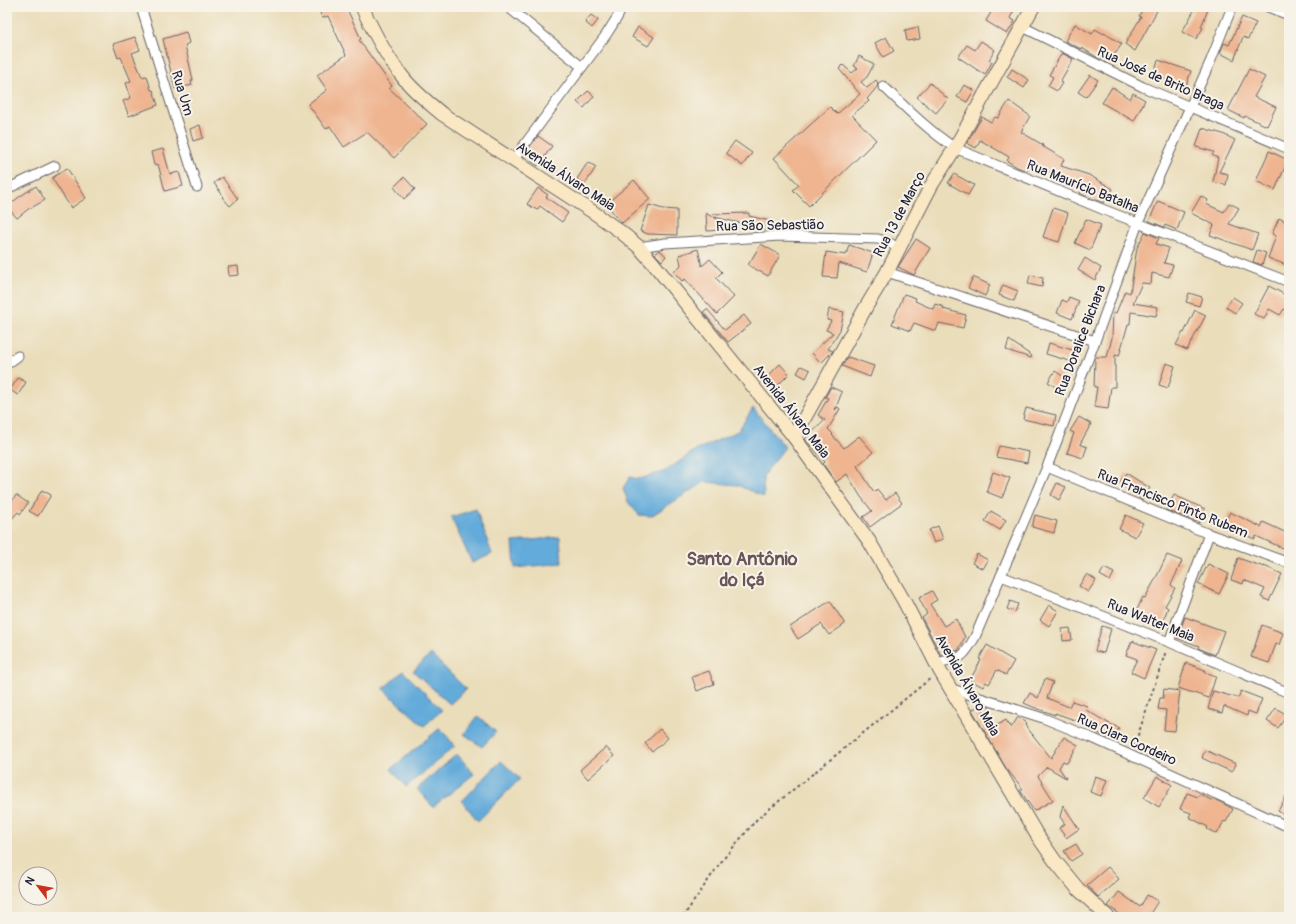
<svg xmlns="http://www.w3.org/2000/svg" width="1296" height="924" font-family="Pangolin,sans-serif">
  <style>
    .water { fill: #64abda; stroke: #43668a }
    .building { fill: #efb591 }
    .lines { fill: none; stroke-linecap: round; stroke-linejoin: round }
    .street-casing { stroke: #686367; stroke-width: 11 }
    .secondary-casing { stroke: #686367; stroke-width: 15 }
    .path { stroke: #686367; stroke-width: 2; stroke-dasharray: 3 3; stroke-linecap: butt }
    .street { stroke: #fff; stroke-width: 9 }
    .secondary { stroke: #fae7c3; stroke-width: 13 }
    .labels { text-anchor: middle; stroke-width: 4; stroke-linejoin: round; paint-order: stroke }
    .street-label { font-size: 14px; fill: #22223b; stroke: #f7f3e8 }
    .district-label { font-size: 18px; font-weight: bold; fill: #6a5559; stroke: #f7f3e8 }
  </style>
  <rect width="100%" height="100%" fill="#f7f3e8"/>
  <filter id="ink" filterUnits="userSpaceOnUse"><feTurbulence type="fractalNoise" baseFrequency=".025" numOctaves="2"/><feDisplacementMap in="SourceGraphic" scale="8" xChannelSelector="R" yChannelSelector="G"/><feConvolveMatrix kernelMatrix="1 2 1 2 8 2 1 2 1" color-interpolation-filters="sRGB"/></filter>
  <filter id="wash" filterUnits="userSpaceOnUse"><feTurbulence type="fractalNoise" baseFrequency=".012" numOctaves="4" result="noise"/><feDisplacementMap in="SourceGraphic" scale="16" xChannelSelector="R" yChannelSelector="G"/><feGaussianBlur stdDeviation="0.9" result="paint"/><feColorMatrix in="noise" values="0 0 0 0 0 0 0 0 0 0 0 0 0 0 0 0 0 1.4 0 .05"/><feComposite in="paint" operator="in"/></filter>
  <g filter="url(#wash)">
    <rect width="100%" height="100%" fill="#eaddba"/>
    <g class="water">
      <path d="M753,408L785,447L763,476L764,497L737,485L705,482L651,516L639,515L628,502L623,488L630,477L639,479L666,471L694,451L738,431Z"/>
      <path d="M476,509L492,554L472,563L451,517Z"/>
      <path d="M560,537L562,563L515,568L513,542Z"/>
      <path d="M431,654L466,689L450,704L413,671Z"/>
      <path d="M403,671L442,710L424,726L383,689Z"/>
      <path d="M478,716L496,732L482,747L464,734Z"/>
      <path d="M440,728L455,746L406,787L391,769Z"/>
      <path d="M457,754L474,774L433,807L417,789Z"/>
      <path d="M501,761L520,779L478,821L462,801Z"/>
    </g>
    <g id="blocks">
      <g class="building">
        <path d="M318,7H349L347,9L361,39L359,40L392,86L389,88L427,124L394,158L367,132L344,147L330,126L326,129L308,104L327,90L317,75L346,55L328,16L322,18Z"/>
        <path d="M994,7H1016L1010,18L1015,21L1007,34L986,21Z"/>
        <path d="M1144,7H1159L1135,51L1125,44L1141,17L1139,16Z"/>
        <path d="M1196,7H1209L1201,27L1203,28L1196,39L1182,32Z"/>
        <path d="M591,15L598,20L592,28L585,22Z"/>
        <path d="M1242,17L1256,23L1248,39L1243,37L1234,60L1220,53L1224,43L1229,45Z"/>
        <path d="M1075,24L1092,34L1095,29L1104,34V33L1122,44L1112,58L1105,54L1101,60L1082,48L1081,49L1065,41Z"/>
        <path d="M638,27L654,37L648,46L632,37Z"/>
        <path d="M918,27L920,39L907,41L905,30Z"/>
        <path d="M186,32L189,43L185,45L193,80L191,81L192,85L175,89L163,39Z"/>
        <path d="M135,37L140,50L132,53L142,77L147,76L151,90H153L158,105L129,116L123,101L131,98L126,83L131,81L121,57L118,58L113,44Z"/>
        <path d="M886,37L894,51L883,57L875,43Z"/>
        <path d="M981,41L995,50L989,60L992,62L985,75L958,57L967,45L975,50Z"/>
        <path d="M1062,53L1073,59L1060,82L1062,83L1057,91L1048,86L1053,77L1049,75Z"/>
        <path d="M859,56L874,64L867,77L861,82L867,88L876,80L878,83L877,87L867,99L869,101L852,115L876,140L809,206L793,190L799,185L774,158L830,107L837,114L860,94L839,69L843,65L852,73L858,68L854,66Z"/>
        <path d="M1158,60L1191,71L1186,86L1153,76Z"/>
        <path d="M1012,69L1029,80L1024,88L1007,77Z"/>
        <path d="M1249,69L1265,77L1254,97L1276,107L1267,126L1245,116L1244,118L1228,110Z"/>
        <path d="M1090,75L1098,80L1086,97L1078,92Z"/>
        <path d="M930,83L948,99L936,113L917,97Z"/>
        <path d="M964,85L974,90L967,102L957,97Z"/>
        <path d="M1112,87L1130,99L1133,93L1145,100L1134,121L1102,103Z"/>
        <path d="M588,91L594,96L584,108L577,102Z"/>
        <path d="M1009,101L1030,116L1021,132L1043,145L1042,146L1064,159L1061,166L1089,175L1113,189L1104,203L1083,195L1080,193L1082,189L1064,183L1065,181L1032,163L1027,171L1017,167L1007,161L1009,157L980,140L976,148L967,143L982,117L991,122L995,117L998,118Z"/>
        <path d="M200,125L203,138L193,141L190,129Z"/>
        <path d="M1202,128L1223,134L1235,140L1219,172L1228,174L1226,185L1213,182L1218,158L1212,155L1214,152L1196,147Z"/>
        <path d="M538,136L552,146L538,166L523,156Z"/>
        <path d="M735,141L752,153L742,166L726,153Z"/>
        <path d="M163,149L170,174L179,172L183,186L165,191L158,164L154,165L151,152Z"/>
        <path d="M1269,151L1288,160L1275,190L1256,181Z"/>
        <path d="M588,162L596,167L585,184L577,179Z"/>
        <path d="M67,168L86,198L71,208L52,178Z"/>
        <path d="M954,174L974,185L968,195L948,183Z"/>
        <path d="M222,177L238,199L230,206L222,197L223,196L214,183Z"/>
        <path d="M404,177L415,189L404,199L394,187Z"/>
        <path d="M634,180L650,199L622,223L606,204Z"/>
        <path d="M36,186L45,200L31,208V207L17,218L7,207L19,197Z"/>
        <path d="M538,188L548,195L546,197L568,213L562,222L540,206L537,210L527,204Z"/>
        <path d="M1201,196L1208,200L1206,204L1224,212L1229,203L1239,208L1229,224L1258,234L1252,250L1210,235L1214,225L1191,213Z"/>
        <path d="M1158,201L1184,212L1177,230L1165,225L1164,227L1149,221Z"/>
        <path d="M649,205L663,209L677,210V235L648,234L640,231Z"/>
        <path d="M1053,208L1068,213L1059,242L1043,237Z"/>
        <path d="M706,213L712,217L713,214L749,213V216L774,222L771,230L759,228L760,225H749L714,217L719,221L720,230L707,231Z"/>
        <path d="M1279,218L1289,223V266L1268,258L1276,236L1272,234Z"/>
        <path d="M1086,219L1101,225L1090,250L1075,243Z"/>
        <path d="M1145,232L1159,238L1156,244L1169,248L1164,263L1173,265L1169,277L1152,273L1151,284L1142,283L1133,303L1158,307L1156,316L1131,312L1130,324H1128L1119,356L1115,355V387H1111L1108,409L1094,407L1097,387H1094L1095,359V357H1107L1112,338L1113,313H1116L1125,291L1130,293L1137,248Z"/>
        <path d="M916,239L930,248L914,275L898,267Z"/>
        <path d="M761,244L780,255L768,276L748,265Z"/>
        <path d="M849,245L873,253L867,272L839,263L837,278L823,277L826,252L846,255Z"/>
        <path d="M698,249L702,266L710,259L722,272L716,278L734,297L717,314L685,279L682,281L674,272L681,265L679,255Z"/>
        <path d="M660,250L666,256L662,261L655,254Z"/>
        <path d="M1257,250L1266,253L1262,265L1253,262Z"/>
        <path d="M1085,258L1101,268L1095,280L1078,270Z"/>
        <path d="M238,266L239,275L229,276L228,267Z"/>
        <path d="M1030,275L1043,278L1042,287L1028,284Z"/>
        <path d="M973,277L990,285L985,296L968,288Z"/>
        <path d="M1003,285L1018,291L1014,301L999,295Z"/>
        <path d="M1269,286L1289,297V312L1284,309L1280,315L1269,309L1264,319L1254,314Z"/>
        <path d="M1189,293L1202,297L1199,306L1186,302Z"/>
        <path d="M904,294L916,298L915,301L933,309L935,304L944,307L943,309L966,315L963,328L939,323L936,331L914,323L910,331L892,324Z"/>
        <path d="M1069,297L1079,301L1072,319L1057,313L1062,300L1067,302Z"/>
        <path d="M1233,297L1242,303L1235,313L1226,307Z"/>
        <path d="M707,309L725,330L744,315L751,324L728,342L703,312Z"/>
        <path d="M829,309L844,312L840,330L828,349L833,351L821,363L812,353L833,333L826,330L831,321L827,320Z"/>
        <path d="M1195,310L1206,315L1187,350L1176,345L1183,332L1184,333Z"/>
        <path d="M1009,340L1032,356L1031,358L1006,350Z"/>
        <path d="M1049,343L1079,352L1076,363L1046,354Z"/>
        <path d="M848,357L874,366L870,377L842,366Z"/>
        <path d="M1166,363L1175,366L1168,388L1159,385Z"/>
        <path d="M780,364L789,374L776,387L767,377Z"/>
        <path d="M801,366L810,370L806,378L797,373Z"/>
        <path d="M1055,371L1067,379L1060,390L1048,382Z"/>
        <path d="M18,378L26,382L18,395L10,390Z"/>
        <path d="M831,387L842,392L835,410L838,407L840,409L828,429L833,434L832,435L844,448L859,436L873,452L857,466L874,492L877,489L886,500L895,493L902,503L870,527L863,517L872,511L861,497L847,474L836,482L823,464L825,462L805,439L825,420L818,415L828,398L825,397Z"/>
        <path d="M1026,408L1056,415L1054,426L1023,419Z"/>
        <path d="M1079,417L1091,424L1080,444L1087,447L1083,458L1067,453L1074,433L1070,431Z"/>
        <path d="M999,446L1029,452L1027,463L996,457Z"/>
        <path d="M993,472L1010,478L1002,498L987,492V489Z"/>
        <path d="M1126,473L1150,488L1142,500L1135,495V494L1119,483Z"/>
        <path d="M1057,483L1066,487L1059,500L1051,495Z"/>
        <path d="M42,490L51,495L38,516L29,511Z"/>
        <path d="M16,495L28,503L20,514L18,512L7,524V508Z"/>
        <path d="M1174,495L1205,509L1199,523L1166,510Z"/>
        <path d="M991,511L1006,520L1000,530L985,521Z"/>
        <path d="M1230,512L1261,527L1263,522L1289,534V551L1256,536L1255,539L1223,526Z"/>
        <path d="M1035,515L1057,521L1054,533L1032,527Z"/>
        <path d="M1126,515L1143,523L1135,537L1119,529Z"/>
        <path d="M938,526L943,539L934,543L929,530Z"/>
        <path d="M977,554L988,560L983,569L972,563Z"/>
        <path d="M1167,555L1182,561L1171,585L1175,588L1165,606L1168,608L1162,623L1136,612L1143,597L1145,598L1157,576Z"/>
        <path d="M1238,558L1264,567V566L1282,574L1269,601L1261,597L1265,589L1244,580L1243,584L1231,580Z"/>
        <path d="M1208,564L1229,574L1219,594L1198,584Z"/>
        <path d="M1104,568L1114,573L1110,581L1100,575Z"/>
        <path d="M1087,574L1096,580L1088,592L1079,586Z"/>
        <path d="M932,591L937,600L930,604L944,626L956,619L965,637L958,651L952,650L941,655L922,618L927,614L919,598Z"/>
        <path d="M830,601L845,624L829,635L821,624L798,639L790,627Z"/>
        <path d="M1010,601L1018,604L1015,612L1007,609Z"/>
        <path d="M1049,605L1058,611L1049,626L1040,620Z"/>
        <path d="M1185,617L1224,631L1215,655L1198,648L1199,646L1177,638Z"/>
        <path d="M1262,625L1283,633L1279,645L1276,644L1269,663L1251,657Z"/>
        <path d="M1102,626L1111,629L1104,653L1095,651Z"/>
        <path d="M1070,628L1072,640L1063,641L1062,629Z"/>
        <path d="M1132,641L1156,650L1144,678L1131,672L1137,659L1126,655Z"/>
        <path d="M987,645L1014,661L1006,675L997,670L989,684L986,682L983,687L970,680L981,660L979,659Z"/>
        <path d="M1186,663L1205,670L1204,672L1216,676L1209,698L1178,688Z"/>
        <path d="M709,671L714,684L697,691L692,677Z"/>
        <path d="M1045,679L1053,682L1047,698L1069,707L1072,701L1087,706L1086,710L1108,723L1119,728L1113,740L1087,728L1089,725L1055,713V715L1033,707L1024,703L1030,693L1038,698Z"/>
        <path d="M1164,689L1180,691L1175,731L1164,730L1166,710L1158,709L1160,698H1163Z"/>
        <path d="M1213,691L1238,698L1241,691L1262,699L1256,714L1248,711L1247,716L1224,706L1222,713L1208,709Z"/>
        <path d="M980,705L994,727L1006,720L1011,728L1018,717L1027,723L1025,725L1051,758L1064,737L1078,745L1067,763L1063,761L1059,768L1066,778L1047,767L1038,776L1053,800L1034,811L1020,790L1023,789L1006,768L972,710Z"/>
        <path d="M1276,708L1287,715L1278,728L1267,721Z"/>
        <path d="M660,729L668,738L652,752L645,743Z"/>
        <path d="M606,747L614,756L588,779L580,770Z"/>
        <path d="M1205,750L1236,764L1232,772L1202,758Z"/>
        <path d="M1095,776L1107,780L1101,796L1090,792Z"/>
        <path d="M1157,776L1172,785L1159,807L1144,798Z"/>
        <path d="M1289,791V818L1278,811Z"/>
        <path d="M1187,793L1198,797L1200,794L1213,801L1214,799L1224,804L1233,809L1226,822L1224,821L1217,834L1207,829L1208,827L1189,817L1191,813L1180,809Z"/>
        <path d="M1063,805L1079,829L1066,838L1059,828L1065,824L1060,817Z"/>
        <path d="M1076,844L1082,854L1071,861L1064,851Z"/>
        <path d="M1108,867L1119,879L1098,897L1087,885Z"/>
        <path d="M1119,892L1140,907L1147,895L1158,901L1148,917H1124L1108,906Z"/>
      </g>
    </g>
  </g>
  <g filter="url(#ink)">
    <use href="#blocks" fill-opacity="0" stroke="#686367" stroke-width="1"/>
    <g class="lines">
      <g class="street-casing">
        <g id="street">
          <path d="M141,7L197,187"/>
          <path d="M508,7L582,67"/>
          <path d="M1268,7L1289,15"/>
          <path d="M1023,27L1143,87L1289,149"/>
          <path d="M883,86C906,108 928,130 955,148L1102,209L1289,282"/>
          <path d="M513,160L606,35L618,16L622,7"/>
          <path d="M7,189L55,166"/>
          <path d="M639,247L665,243L780,236L878,239L890,243L899,249"/>
          <path d="M887,272L1095,341"/>
          <path d="M7,364L18,356"/>
          <path d="M1047,467L1209,534L1289,563"/>
          <path d="M1001,576L1169,642L1289,693"/>
          <path d="M1169,642L1209,534"/>
          <path d="M935,663C961,658 962,660 975,637L1047,467L1097,336L1138,223L1211,60L1232,7"/>
          <path d="M949,688L1043,718L1090,737L1289,827"/>
        </g>
      </g>
      <g class="secondary-casing">
        <g id="secondary">
          <path d="M362,7C373,31 385,55 402,76C413,91 428,102 442,114L593,212L621,232L639,247L653,263L794,437L869,541L904,601L940,671L1037,835L1055,861L1078,889L1108,917"/>
          <path d="M794,437L866,307L887,272L931,186L955,148L1033,7"/>
        </g>
      </g>
      <g class="path">
        <path d="M1134,747L1166,651"/>
        <path d="M683,917L720,863L757,819L931,678"/>
      </g>
      <use href="#street" class="street"/>
      <use href="#secondary" class="secondary"/>
    </g>
  </g>
  <g class="labels">
    <g class="street-label">
      <text transform="translate(1161 78) rotate(24)" y="5">Rua José de Brito Braga</text>
      <text transform="translate(183 93) rotate(73)" y="5">Rua Um</text>
      <text transform="translate(566 176) rotate(33)" y="5">Avenida Álvaro Maia</text>
      <text transform="translate(1083 186) rotate(22)" y="5">Rua Maurício Batalha</text>
      <text transform="translate(899 214) rotate(-62)" y="5">Rua 13 de Março</text>
      <text transform="translate(770 225) rotate(-1)" y="5">Rua São Sebastião</text>
      <text transform="translate(1080 340) rotate(-69)" y="5">Rua Doralice Bichara</text>
      <text transform="translate(792 411) rotate(52)" y="5">Avenida Álvaro Maia</text>
      <text transform="translate(1173 503) rotate(22)" y="5">Rua Francisco Pinto Rubem</text>
      <text transform="translate(1151 620) rotate(22)" y="5">Rua Walter Maia</text>
      <text transform="translate(968 685) rotate(60)" y="5">Avenida Álvaro Maia</text>
      <text transform="translate(1127 739) rotate(24)" y="5">Rua Clara Cordeiro</text>
    </g>
    <g class="district-label">
      <text x="742" y="565">Santo Antônio<tspan x="742" dy="21">do Içá</tspan></text>
    </g>
  </g>
  <rect width="1296" height="924" fill="none" stroke="#f7f3e8" stroke-width="24"/>
  <g transform="translate(38 886) rotate(302)"><circle r="19" fill="#f7f3e8" stroke="#a29fa3"/>
  <path d="M0-3L7 15L0 10L-7 15Z" fill="#c8321e"/>
  <text y="-6" font-size="11" font-weight="bold" text-anchor="middle" fill="#22223b">N</text>
  </g>
</svg>
